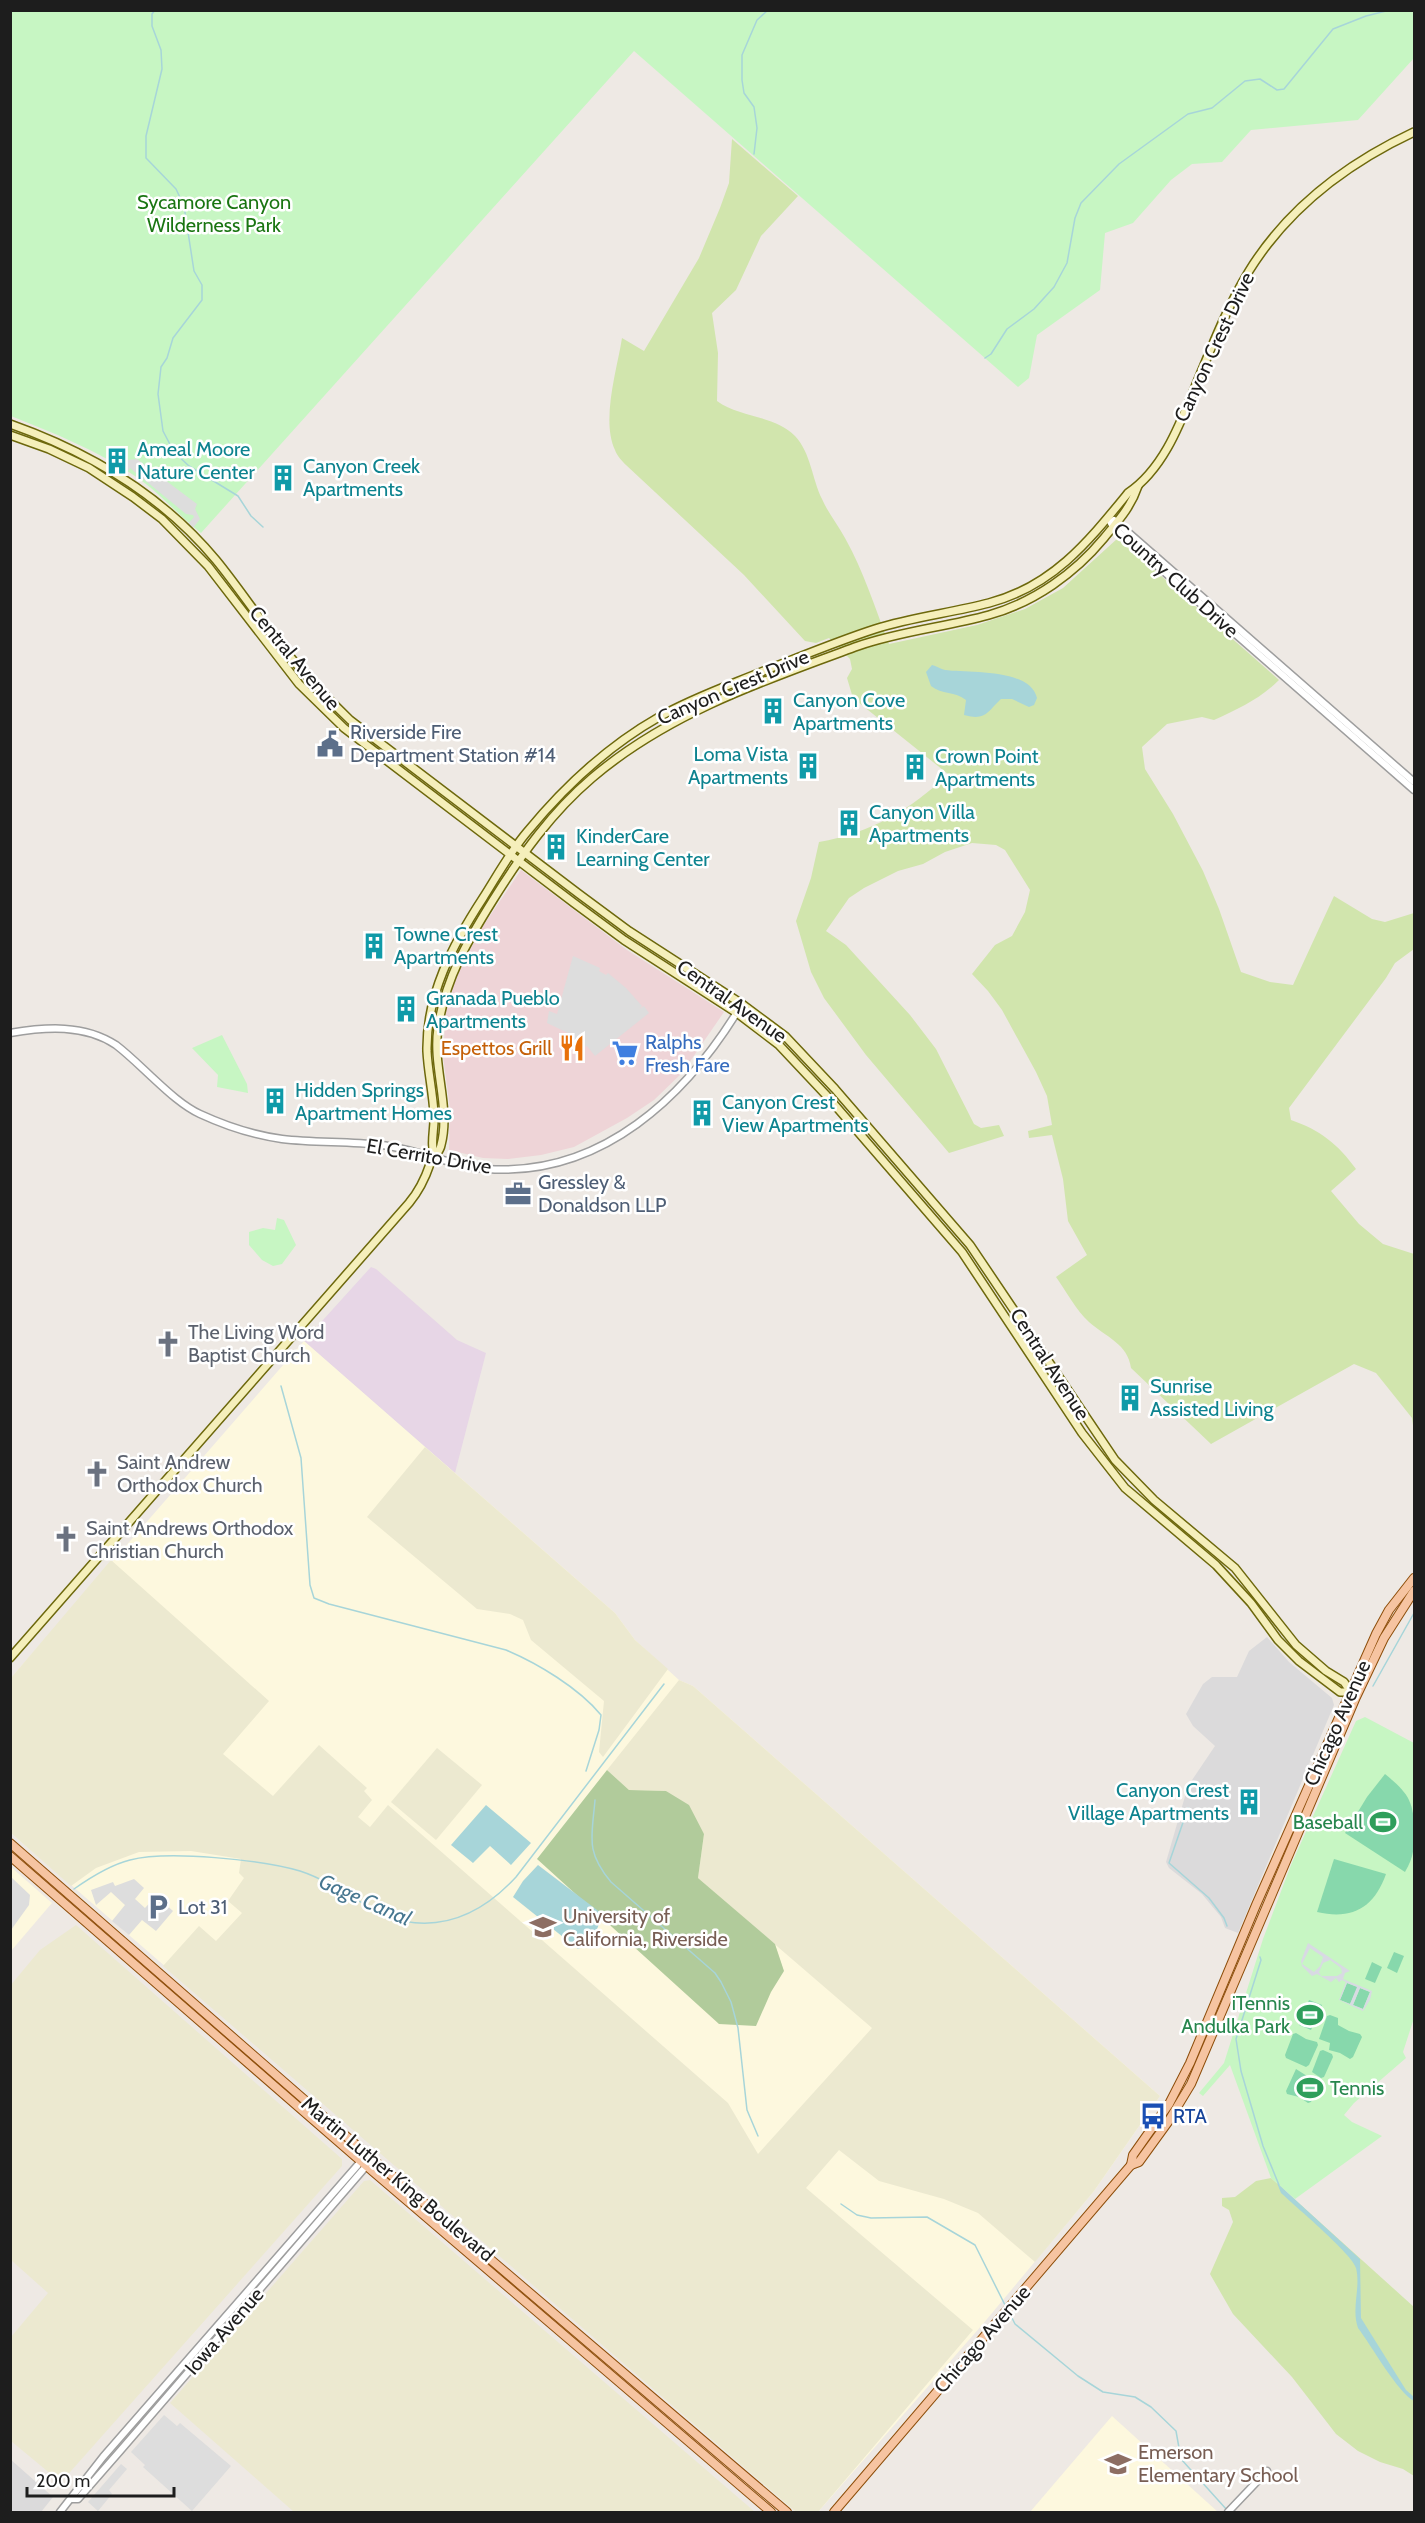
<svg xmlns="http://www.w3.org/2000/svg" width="1425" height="2523" font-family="Cabin,sans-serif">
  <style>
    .residential { fill: #dbdadb }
    .commercial { fill: #eed4d7 }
    .industrial { fill: #e7d6e6 }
    .education { fill: #fdf8de }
    .farmland { fill: #ece9d0 }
    .grass { fill: #d1e5ad }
    .forest { fill: #b1cb9b }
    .park { fill: #c7f6c3 }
    .pitch { fill: #87d8ac }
    .parking { fill: #ddd }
    .plaza { fill: #d8dae3; fill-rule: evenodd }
    .water { fill: #a7d5d9 }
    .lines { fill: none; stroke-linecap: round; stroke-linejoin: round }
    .stream { stroke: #a7d5d9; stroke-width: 1.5 }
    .tertiary-casing { stroke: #9e9e9e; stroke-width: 9 }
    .secondary-casing { stroke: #6d680c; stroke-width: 10 }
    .primary-casing { stroke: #8d4d09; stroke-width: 10 }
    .tertiary { stroke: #fff; stroke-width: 6 }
    .secondary { stroke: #f5efbb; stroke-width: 7 }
    .primary { stroke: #f6c4a1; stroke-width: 8 }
    .labels { text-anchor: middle; stroke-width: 5; stroke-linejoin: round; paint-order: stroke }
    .park-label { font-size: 20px; fill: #1a7512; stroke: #fff }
    .street-label { font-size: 20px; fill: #1d1d1d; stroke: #fff }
    .culture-label { font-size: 20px; fill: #0d838f; stroke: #fff; text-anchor: start }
    .service-label { font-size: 20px; fill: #4e5e75; stroke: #fff; text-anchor: start }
    .shop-label { font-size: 20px; fill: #366cbe; stroke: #fff; text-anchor: start }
    .food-label { font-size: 20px; fill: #c56008; stroke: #fff; text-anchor: end }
    .worship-label { font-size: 20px; fill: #5b616d; stroke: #fff; text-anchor: start }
    .leisure-label { font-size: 20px; fill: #27864d; stroke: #fff; text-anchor: end }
    .education-label { font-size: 20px; fill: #785e54; stroke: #fff; text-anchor: start }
    .transit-label { font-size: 20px; fill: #164399; stroke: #fff; text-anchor: start }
    .water-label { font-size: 21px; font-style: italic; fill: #477790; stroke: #fff }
  </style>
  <rect width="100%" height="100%" fill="#eee9e4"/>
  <g class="residential">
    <path d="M1267,1637L1289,1662L1332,1698L1334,1705L1238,1933L1225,1928L1221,1917L1202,1894L1169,1868L1166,1862L1188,1786L1215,1746L1193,1726L1186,1714L1203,1684L1212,1677H1237L1249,1651Z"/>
    <path d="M10,2459L53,2497L41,2512H11Z"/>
  </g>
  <path class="commercial" d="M521,870L627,950L724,1012L682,1073L654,1100L627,1118L574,1147L541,1155L508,1159L483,1158L449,1150L450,1108L443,1056L446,1010L455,980L465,959L483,926Z"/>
  <path class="industrial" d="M371,1267L376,1269L457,1340L486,1353L455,1473L304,1341Z"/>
  <g class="education">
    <path d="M304,1341L615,1613L635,1640L679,1680L693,1686L1160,2096L1094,2191L982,2325L818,2512H796L11,1833V1678Z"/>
    <path d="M11,1867L52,1903L11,1951Z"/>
    <path d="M1112,2416L1218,2512H1030Z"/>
  </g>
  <g class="farmland">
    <path d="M425,1447L615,1613L635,1640L668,1669L603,1757L599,1752L604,1701L531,1640L523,1620L510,1614L477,1609L367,1517Z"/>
    <path d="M111,1560L269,1701L223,1754L273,1796L319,1745L367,1788L364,1791L372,1800L358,1817L370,1827L388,1805L728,2103L758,2154L872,2028L698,1878L704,1834L666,1791L629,1790L607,1770L679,1680L693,1686L1160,2096L1094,2191L1035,2262L978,2213L944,2199L879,2181L839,2150L806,2188L973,2330L818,2512H796L163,1966L199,1926L216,1941L242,1913L228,1901L244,1878L239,1873L241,1859L191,1851L139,1852L96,1868L71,1886L11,1833V1678Z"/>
    <path d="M437,1748L482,1785L436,1840L391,1802Z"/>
    <path d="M76,1925L342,2159V2166L63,2480H58L11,2441V2337L48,2293L11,2260L10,1986L40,1950Z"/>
    <path d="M370,2180L755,2512H294L170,2403L364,2181Z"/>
  </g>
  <g class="grass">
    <path d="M732,139L798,196L761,236L736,290L712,313L718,353L717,401C740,418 775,415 795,436C811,453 812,479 822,499C828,513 838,525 845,538C864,572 875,608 889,644L977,625L1025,609L1063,588L1118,538L1279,680C1260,699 1238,709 1214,720L1202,717L1167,724L1142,747L1145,769L1173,814L1203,871L1219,909L1241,972L1270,982L1293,985L1334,896L1372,919L1385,922L1414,913V949L1395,963L1386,978L1289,1108L1291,1120C1320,1130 1338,1144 1356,1169L1331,1191L1359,1224L1383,1244L1414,1254V1433L1412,1418L1376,1373L1354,1364L1211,1444L1131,1368C1128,1344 1106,1337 1089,1322C1076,1310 1066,1291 1056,1277L1087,1255L1068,1221L1063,1179L1052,1135L1029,1138L1028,1131L1052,1125L1047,1096L1036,1072L1002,1010L988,991L972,974L995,945L1012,936L1025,912L1030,890L1005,850L996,845L972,843L945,852L923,864L898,871L864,888L849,898L826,931L846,945L910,1015L936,1049L974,1124L981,1128L999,1125L1004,1136L949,1153L866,1055L824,998L811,972L796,921L811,878L819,842C870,833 911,810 948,774L853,698L847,678L852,669L850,659L829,638L816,643L805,641L744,575L626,465C622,461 617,456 615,450C601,420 617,370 622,338L644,351L699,258L720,208L729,183Z"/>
    <path d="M1271,2178L1414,2307V2476L1403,2469L1380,2462L1358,2451L1336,2434L1292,2377L1233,2314L1210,2274L1233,2222L1229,2210L1222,2206V2198L1235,2197L1256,2181Z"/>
  </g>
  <path class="forest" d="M607,1770L629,1790L666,1791L689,1805L704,1834L698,1878L775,1944L784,1971L771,1992L756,2026L719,2024L537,1859Z"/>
  <g class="park">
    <path d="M1414,10V58L1358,120L1251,130L1222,162L1192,164L1171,180L1133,223L1105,233L1100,290L1037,335L1029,378L1018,387L634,51L201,533C178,515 159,492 135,476C96,450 54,433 11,416L10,11Z"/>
    <path d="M222,1035L247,1084L248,1093L217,1087L218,1075L192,1048Z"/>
    <path d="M277,1218L284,1220L296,1245L282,1264L273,1266L262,1260L249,1245V1232L263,1228L275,1230Z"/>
    <path d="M1365,1717L1414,1743V2018L1403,2052L1406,2058L1354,2103L1344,2115L1352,2122L1382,2136L1295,2199L1271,2178L1230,2065L1203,2096L1199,2093L1224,2063L1263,1939L1291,1865L1356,1721Z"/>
  </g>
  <g class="pitch">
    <path d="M1385,1774C1408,1793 1414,1801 1414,1831C1414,1849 1414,1856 1405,1872L1345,1833L1367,1797Z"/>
    <path d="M1334,1859L1386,1874C1374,1908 1352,1920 1317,1912Z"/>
    <path d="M1394,1952L1404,1956L1397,1973L1387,1968Z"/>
    <path d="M1372,1962L1382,1967L1375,1983L1365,1979Z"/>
    <path d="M1347,1983L1358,1987L1350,2004L1340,2000Z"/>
    <path d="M1360,1988L1370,1992L1363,2009L1353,2005Z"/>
    <path d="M1309,2000L1322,2005L1311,2030L1299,2025Z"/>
    <path d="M1330,2015L1338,2018V2025L1349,2031L1360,2034L1362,2037L1353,2057L1350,2059L1340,2053L1329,2050L1330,2043L1319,2039L1327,2016Z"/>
    <path d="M1296,2033L1306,2039L1317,2042L1318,2045L1309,2065L1306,2067L1286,2058L1285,2055L1293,2034Z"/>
    <path d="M1323,2050L1332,2054L1333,2057L1324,2077L1321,2078L1312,2072L1320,2051Z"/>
    <path d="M1296,2069L1307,2076L1321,2079L1311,2102L1308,2103L1299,2097L1287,2094L1286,2091Z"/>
  </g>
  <g class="parking">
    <path d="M137,459L197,504L195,509L200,519L193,528L188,524L194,517L193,515L186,514L130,468L126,474L119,469L126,460Z"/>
    <path d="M573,956L600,968L599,971L606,975L608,973L626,988L642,1006L639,1009L644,1006L649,1013L595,1056L587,1046L584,1047L568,1033L547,1023L549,1011L557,1014Z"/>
    <path d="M11,1877L30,1895L29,1905L11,1930Z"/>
    <path d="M134,1879L144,1888L135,1899L145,1908L156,1896L173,1911L156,1931L142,1920L129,1935L112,1921L125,1905L111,1892L96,1905L91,1890L113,1882L115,1886Z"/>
    <path d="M164,2415L177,2426L180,2423L231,2466L192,2511L143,2467L145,2465L131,2452Z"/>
    <path d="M121,2464L127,2469L109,2490L112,2494L98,2511L88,2502Z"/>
  </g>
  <path class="plaza" d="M1308,1943L1350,1971L1345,1973L1343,1979L1372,1991L1370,2000L1363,2011L1339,2000L1346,1982L1342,1980L1339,1982L1336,1978L1331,1982L1317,1974L1312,1976L1302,1966L1301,1961ZM1310,1948L1323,1957L1320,1966L1314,1972L1302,1964ZM1330,1960L1341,1968L1342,1973L1337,1976H1321L1319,1972L1323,1963ZM1347,1983L1357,1987L1350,2004L1340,2000ZM1360,1988L1370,1992L1363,2009L1353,2005Z"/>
  <g class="water">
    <path d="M932,665C936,666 941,669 945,670C968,673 1030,668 1037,698L1034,705L1029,707L1012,699H1001C987,712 986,721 964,715L966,700C955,691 942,695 931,686L926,672Z"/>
    <path d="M486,1805L531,1843L511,1865L490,1846L473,1863L451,1845Z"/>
    <path d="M538,1865L601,1913C600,1927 592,1944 578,1949L513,1897L523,1881Z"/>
    <path d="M1277,2183L1360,2259L1361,2318L1406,2390L1414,2397V2401C1398,2393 1371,2345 1358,2328C1351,2308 1361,2288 1356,2268C1353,2255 1295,2206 1281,2193Z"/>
  </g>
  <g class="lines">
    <g class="stream">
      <path d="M155,10L152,14V26L161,50L162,69L146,136V158L176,189L184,206L194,271L202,285V300L173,338L167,358L161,367L158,394L163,431L174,452L189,466L238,496L251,516L263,527"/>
      <path d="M754,154L757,128L754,107L744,93L742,80V55L757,20L768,10"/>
      <path d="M985,358L991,354L1007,329L1034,309L1054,287L1067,263L1075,218L1081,203L1119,164L1188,114L1212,108L1245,81L1260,79L1277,90L1284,89L1333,29L1366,16L1390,10"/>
      <path d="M281,1386L301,1458L310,1585L314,1598L329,1604L506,1650C537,1663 579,1688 601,1715L599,1730L586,1771"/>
      <path d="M1373,1686L1414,1613"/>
      <path d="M595,1800C592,1837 585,1851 611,1882L715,1973L721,1982L731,2002L738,2028L747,2110L758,2136"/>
      <path d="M1188,1808L1169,1863L1209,1898L1224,1918L1227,1926"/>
      <path d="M74,1889C91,1877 110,1865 130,1860C168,1850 262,1860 300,1871C328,1880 359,1902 385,1916C436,1934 480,1916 516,1877L664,1684"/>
      <path d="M1260,1957L1261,1960L1236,2039L1241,2071L1263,2146L1279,2185"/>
      <path d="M841,2204L857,2215L871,2218L927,2217L975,2245L1005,2305"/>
      <path d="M1009,2312L1015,2324L1078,2376L1103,2392L1135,2397L1151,2407L1176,2431L1181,2459L1227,2510"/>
    </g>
    <g class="tertiary-casing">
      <g id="tertiary">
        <path d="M1108,518L1113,527L1414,790"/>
        <path d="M1114,520L1414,782"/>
        <path d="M10,1033C46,1027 84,1024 116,1045C129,1055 141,1067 153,1078C167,1091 183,1106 200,1114C226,1126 253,1135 282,1139C315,1143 348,1141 381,1145C417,1149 451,1166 487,1169C602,1177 687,1096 742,1004"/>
        <path d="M72,2499H78L120,2451L368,2164"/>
        <path d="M60,2512L103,2457L363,2159"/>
        <path d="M1228,2512L1267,2471"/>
      </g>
    </g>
    <g class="secondary-casing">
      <g id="secondary">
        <path d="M10,424C89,452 162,495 216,560C239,588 259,619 282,647C303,673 326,697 350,720L579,894L629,931L742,1004L785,1036L835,1089L970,1245L1115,1460L1154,1500L1235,1568L1296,1645L1326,1671L1344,1682L1353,1695"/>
        <path d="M10,435L49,449L89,468L133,497L162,519L208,566L299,684L344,728L574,903L624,940L737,1013L779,1045L827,1096L962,1252L1082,1433L1125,1488L1216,1565L1251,1603L1278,1640L1299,1661L1340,1692H1349"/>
        <path d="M434,1156C430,1142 435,1129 434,1114C433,1093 428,1072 427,1051C426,995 453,944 483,898C497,876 510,852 527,832C564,787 608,746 659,717C692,698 730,685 766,670C802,656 838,641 875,629C912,617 951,613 989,603C1053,586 1088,542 1128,493C1168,466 1184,412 1202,370C1216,336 1230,302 1249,271C1288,208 1348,163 1414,132"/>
        <path d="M10,1658L409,1203C419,1191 425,1179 430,1164C433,1157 440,1152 441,1145C451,1107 432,1067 438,1028C445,979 468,940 493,900C521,855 552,812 592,778C668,713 765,680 858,646C901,631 946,627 989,615C1035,602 1075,573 1104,538C1118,521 1131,507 1138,486"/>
      </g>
    </g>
    <g class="primary-casing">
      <g id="primary">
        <path d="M10,1843L362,2150L787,2512"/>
        <path d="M10,1856L356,2157L771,2512"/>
        <path d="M1131,2165L1133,2155L1169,2104L1190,2063L1256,1905L1376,1634L1389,1610L1414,1578"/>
        <path d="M834,2512L1131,2165L1139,2162L1168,2122L1191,2084L1356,1697L1384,1638L1414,1591"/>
      </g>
    </g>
    <use href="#tertiary" class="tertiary"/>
    <use href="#secondary" class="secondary"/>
    <use href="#primary" class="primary"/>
  </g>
  <defs>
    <g id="building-bare" transform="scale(2.07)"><path d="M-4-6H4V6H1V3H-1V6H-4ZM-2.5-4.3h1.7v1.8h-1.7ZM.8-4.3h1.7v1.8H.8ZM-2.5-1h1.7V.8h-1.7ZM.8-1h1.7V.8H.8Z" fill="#0f9aa8" stroke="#fff" stroke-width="2.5" paint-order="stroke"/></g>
    <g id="civic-bare" transform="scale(2.07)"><path d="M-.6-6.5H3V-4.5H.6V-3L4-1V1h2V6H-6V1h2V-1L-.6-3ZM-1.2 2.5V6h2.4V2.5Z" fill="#5c6f8a" stroke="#fff" stroke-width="2.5" paint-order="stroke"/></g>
    <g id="restaurant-bare" transform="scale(2.07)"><path d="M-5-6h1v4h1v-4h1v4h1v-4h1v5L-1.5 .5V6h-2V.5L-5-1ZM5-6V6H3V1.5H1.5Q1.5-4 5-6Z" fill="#e8710a" stroke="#fff" stroke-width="2.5" paint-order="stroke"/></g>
    <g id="supermarket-bare" transform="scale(2.07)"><path d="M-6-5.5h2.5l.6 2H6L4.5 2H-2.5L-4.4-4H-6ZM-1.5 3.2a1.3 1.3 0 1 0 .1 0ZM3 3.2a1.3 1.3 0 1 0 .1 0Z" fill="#3f7fe0" stroke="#fff" stroke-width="2.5" paint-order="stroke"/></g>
    <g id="office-bare" transform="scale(2.07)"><path d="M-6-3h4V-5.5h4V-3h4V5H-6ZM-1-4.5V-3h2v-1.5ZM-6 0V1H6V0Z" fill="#5c6f8a" stroke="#fff" stroke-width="2.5" paint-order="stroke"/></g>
    <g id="church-bare" transform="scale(2.07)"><path d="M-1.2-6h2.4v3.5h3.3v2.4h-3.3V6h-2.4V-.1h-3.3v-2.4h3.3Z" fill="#6b7280" stroke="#fff" stroke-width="2.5" paint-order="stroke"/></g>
    <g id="stadium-bare" transform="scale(2.07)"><path d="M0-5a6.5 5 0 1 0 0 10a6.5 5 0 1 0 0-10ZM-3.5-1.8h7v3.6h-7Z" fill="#2e9e5b" stroke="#fff" stroke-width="2.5" paint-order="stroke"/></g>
    <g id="parking-bare" transform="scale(2.07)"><path d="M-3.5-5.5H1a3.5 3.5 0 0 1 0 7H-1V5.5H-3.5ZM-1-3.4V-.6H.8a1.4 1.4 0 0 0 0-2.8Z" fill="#5c6f8a" stroke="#fff" stroke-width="2.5" paint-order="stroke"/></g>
    <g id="university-bare" transform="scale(2.07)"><path d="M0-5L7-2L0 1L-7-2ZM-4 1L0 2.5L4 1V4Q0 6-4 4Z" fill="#8d6e63" stroke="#fff" stroke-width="2.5" paint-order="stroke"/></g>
    <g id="bus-bare" transform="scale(2.07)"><path d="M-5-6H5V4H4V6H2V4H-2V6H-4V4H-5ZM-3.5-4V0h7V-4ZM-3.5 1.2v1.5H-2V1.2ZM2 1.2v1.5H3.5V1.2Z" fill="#1a4fb4" stroke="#fff" stroke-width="2.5" paint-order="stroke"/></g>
    <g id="school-bare" transform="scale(2.07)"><path d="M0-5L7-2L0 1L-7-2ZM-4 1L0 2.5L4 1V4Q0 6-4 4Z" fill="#8d6e63" stroke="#fff" stroke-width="2.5" paint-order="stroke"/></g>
  </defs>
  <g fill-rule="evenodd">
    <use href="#building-bare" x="117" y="461"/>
    <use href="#building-bare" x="283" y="478"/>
    <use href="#building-bare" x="773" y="711"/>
    <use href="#civic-bare" x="330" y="744"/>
    <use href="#building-bare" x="808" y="766"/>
    <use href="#building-bare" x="915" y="767"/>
    <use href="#building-bare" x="849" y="823"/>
    <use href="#building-bare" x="556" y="847"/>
    <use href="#building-bare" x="374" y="946"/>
    <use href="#building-bare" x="406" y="1009"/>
    <use href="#restaurant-bare" x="572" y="1048"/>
    <use href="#supermarket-bare" x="625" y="1053"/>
    <use href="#building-bare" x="275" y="1101"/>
    <use href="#building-bare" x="702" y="1113"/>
    <use href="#office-bare" x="518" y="1194"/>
    <use href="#church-bare" x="168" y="1344"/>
    <use href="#building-bare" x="1130" y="1398"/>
    <use href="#church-bare" x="97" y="1474"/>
    <use href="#church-bare" x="66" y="1539"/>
    <use href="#building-bare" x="1249" y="1802"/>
    <use href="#stadium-bare" x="1383" y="1822"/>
    <use href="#parking-bare" x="158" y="1907"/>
    <use href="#university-bare" x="543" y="1927"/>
    <use href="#stadium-bare" x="1310" y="2015"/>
    <use href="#stadium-bare" x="1310" y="2088"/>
    <use href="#bus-bare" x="1153" y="2116"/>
    <use href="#school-bare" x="1118" y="2464"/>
  </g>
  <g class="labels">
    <g class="park-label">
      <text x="214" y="209">Sycamore Canyon<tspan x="214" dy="23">Wilderness Park</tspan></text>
    </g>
    <g class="street-label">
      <text transform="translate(1214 347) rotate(-65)" y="7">Canyon Crest Drive</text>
      <text transform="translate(1176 580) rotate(42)" y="7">Country Club Drive</text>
      <text transform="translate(295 658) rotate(50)" y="7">Central Avenue</text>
      <text transform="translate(733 687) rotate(-23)" y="7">Canyon Crest Drive</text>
      <text transform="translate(732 1001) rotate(35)" y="7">Central Avenue</text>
      <text transform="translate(429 1156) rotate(10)" y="7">El Cerrito Drive</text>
      <text transform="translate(1050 1364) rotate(57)" y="7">Central Avenue</text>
      <text transform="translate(1337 1723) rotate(-66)" y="7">Chicago Avenue</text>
      <text transform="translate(398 2179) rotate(40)" y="7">Martin Luther King Boulevard</text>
      <text transform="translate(224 2331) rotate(-49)" y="7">Iowa Avenue</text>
      <text transform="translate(982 2339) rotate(-49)" y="7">Chicago Avenue</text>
    </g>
    <g class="culture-label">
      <text x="137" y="456">Ameal Moore<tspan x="137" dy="23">Nature Center</tspan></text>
      <text x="303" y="473">Canyon Creek<tspan x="303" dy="23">Apartments</tspan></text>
      <text x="793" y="707">Canyon Cove<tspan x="793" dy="23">Apartments</tspan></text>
      <text x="788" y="761" text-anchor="end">Loma Vista<tspan x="788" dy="23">Apartments</tspan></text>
      <text x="935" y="763">Crown Point<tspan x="935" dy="23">Apartments</tspan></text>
      <text x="869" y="819">Canyon Villa<tspan x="869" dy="23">Apartments</tspan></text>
      <text x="576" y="843">KinderCare<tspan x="576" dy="23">Learning Center</tspan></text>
      <text x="394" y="941">Towne Crest<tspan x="394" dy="23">Apartments</tspan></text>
      <text x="426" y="1005">Granada Pueblo<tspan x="426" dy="23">Apartments</tspan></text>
      <text x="295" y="1097">Hidden Springs<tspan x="295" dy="23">Apartment Homes</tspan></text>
      <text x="722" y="1109">Canyon Crest<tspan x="722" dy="23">View Apartments</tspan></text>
      <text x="1150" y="1393">Sunrise<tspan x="1150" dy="23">Assisted Living</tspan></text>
      <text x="1229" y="1797" text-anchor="end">Canyon Crest<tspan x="1229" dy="23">Village Apartments</tspan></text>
    </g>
    <g class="service-label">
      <text x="350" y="739">Riverside Fire<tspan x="350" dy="23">Department Station #14</tspan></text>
      <text x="538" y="1189">Gressley &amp;<tspan x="538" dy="23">Donaldson LLP</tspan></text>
      <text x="178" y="1914">Lot 31</text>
    </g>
    <g class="shop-label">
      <text x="645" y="1049">Ralphs<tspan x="645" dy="23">Fresh Fare</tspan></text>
    </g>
    <g class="food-label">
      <text x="552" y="1055">Espettos Grill</text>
    </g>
    <g class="worship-label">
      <text x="188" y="1339">The Living Word<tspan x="188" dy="23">Baptist Church</tspan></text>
      <text x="117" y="1469">Saint Andrew<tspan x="117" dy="23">Orthodox Church</tspan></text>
      <text x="86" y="1535">Saint Andrews Orthodox<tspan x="86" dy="23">Christian Church</tspan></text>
    </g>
    <g class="leisure-label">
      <text x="1363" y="1829">Baseball</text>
      <text x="1290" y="2010">iTennis<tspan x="1290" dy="23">Andulka Park</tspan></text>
      <text x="1330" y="2095" text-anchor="start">Tennis</text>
    </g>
    <g class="education-label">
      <text x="563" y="1923">University of<tspan x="563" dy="23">California, Riverside</tspan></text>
      <text x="1138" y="2459">Emerson<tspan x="1138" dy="23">Elementary School</tspan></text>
    </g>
    <g class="transit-label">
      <text x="1173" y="2123">RTA</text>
    </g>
    <g class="water-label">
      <text transform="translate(365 1900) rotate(24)" y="7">Gage Canal</text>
    </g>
  </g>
  <rect width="1425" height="2523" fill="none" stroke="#1d1d1d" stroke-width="24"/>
  <path d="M27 2487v9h147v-9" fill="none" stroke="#1d1d1d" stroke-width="3"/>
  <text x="36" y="2487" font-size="18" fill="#1d1d1d" stroke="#ffffff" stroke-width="4.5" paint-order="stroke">200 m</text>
</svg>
